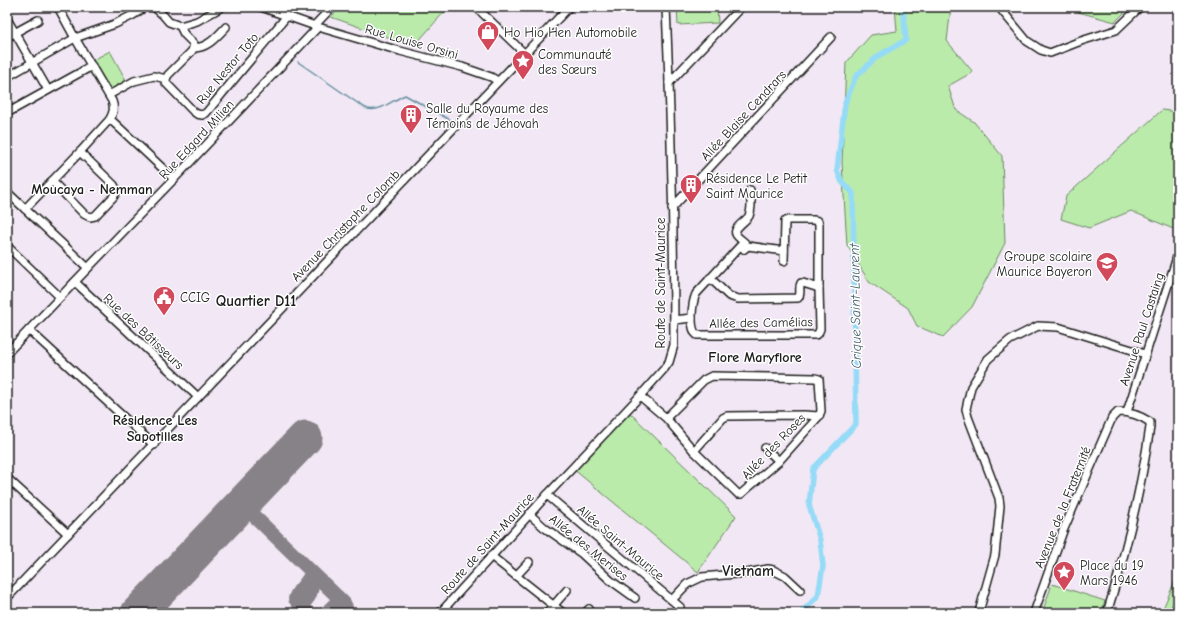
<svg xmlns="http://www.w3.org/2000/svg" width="1185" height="620" font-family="'Comic Neue',sans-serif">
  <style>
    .green { fill: #baebab; stroke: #6b8464 }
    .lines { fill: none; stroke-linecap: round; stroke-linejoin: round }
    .stream { stroke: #658f9f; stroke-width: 1.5 }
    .canal { stroke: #95dbf7; stroke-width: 5.5 }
    .taxiway { stroke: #878288; stroke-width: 14 }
    .runway { stroke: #878288; stroke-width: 35 }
    .minor-casing { stroke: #1c1c1c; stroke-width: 10 }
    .minor { stroke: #fff; stroke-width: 7 }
    .labels { text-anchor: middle; stroke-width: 3; stroke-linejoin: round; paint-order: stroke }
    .poi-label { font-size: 13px; fill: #1c1c1c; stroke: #fff; text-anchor: start }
    .street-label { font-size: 13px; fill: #1c1c1c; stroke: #fff }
    .neighbourhood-label { font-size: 14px; font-weight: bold; fill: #1c1c1c; stroke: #fff }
    .water-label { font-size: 14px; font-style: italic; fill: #465f69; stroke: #fff }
    .quarter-label { font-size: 15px; font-weight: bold; fill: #1c1c1c; stroke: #fff }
  </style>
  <rect width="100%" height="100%" fill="#f2e7f4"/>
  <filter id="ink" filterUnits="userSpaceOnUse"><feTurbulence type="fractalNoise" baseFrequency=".025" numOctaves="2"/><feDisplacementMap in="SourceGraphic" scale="8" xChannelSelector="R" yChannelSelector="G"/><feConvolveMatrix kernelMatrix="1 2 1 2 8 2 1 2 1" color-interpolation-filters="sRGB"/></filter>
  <g filter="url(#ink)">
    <g class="green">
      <path d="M340,7H440L445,11L415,45L412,43L410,45L331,17Z"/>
      <path d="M677,7H717L718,23L678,25Z"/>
      <path d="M895,7H951L947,41L973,72L948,86L956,110L974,122L1002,156L1005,243L972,307L943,337L917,326L908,308L869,282L847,245L842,163L846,63L871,35L897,31Z"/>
      <path d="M1060,7H1130L1115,22Z"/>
      <path d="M110,51L127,82L110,90L93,60Z"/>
      <path d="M1162,110L1178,112V231L1131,211L1089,228L1061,219L1066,196Z"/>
      <path d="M627,410L736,516L698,572L572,468Z"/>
      <path d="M1178,574V613H1161Z"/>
      <path d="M1052,584L1105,601L1101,613H1042Z"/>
    </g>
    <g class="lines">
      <g class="stream">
        <path d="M298,62L359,104C361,105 365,108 368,109C380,112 393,100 405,95L452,121"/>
        <path d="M1170,613L1178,587"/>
      </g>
      <path class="canal" d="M801,613L818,596L823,566L820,540L809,505L813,469L856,424L853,193L842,182L837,170L845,103L856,76L878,56L906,40L903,7"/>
      <g class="taxiway">
        <path d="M289,455L307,448L309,445V441L305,438"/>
        <path d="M254,491C249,499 246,505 252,514L344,603C346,606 347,609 345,613"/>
        <path d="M231,515C239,512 244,511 252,514"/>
        <path d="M298,603C311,603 311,589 314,579"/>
        <path d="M308,613L295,599C297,588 310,583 311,572"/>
        <path d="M326,613L337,602L338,597"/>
      </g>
      <path class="runway" d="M138,613L305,438"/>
      <g class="minor-casing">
        <g id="minor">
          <path d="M154,7L163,15L169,22L180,26L197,21L222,7"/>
          <path d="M261,7L318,27L400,51L462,67L491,77L498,81"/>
          <path d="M476,7L524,53"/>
          <path d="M999,7L1027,41L1041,50L1050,53L1081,41L1116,30L1140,7"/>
          <path d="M7,19L48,90"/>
          <path d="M315,25L332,7"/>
          <path d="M180,26L184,34L194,44L192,51L168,75L166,79V83L193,111L197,114L202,115L206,113L287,16"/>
          <path d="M7,37L38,20"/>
          <path d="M194,48C208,48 216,37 226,27"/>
          <path d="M7,77L75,38L115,24L133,15L145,7"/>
          <path d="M669,83L741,7"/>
          <path d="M109,95L134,81L154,76L166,79"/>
          <path d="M7,113L92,66"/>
          <path d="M110,119L174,179"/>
          <path d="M52,181L84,214L90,217L95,216L114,196C117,192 117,189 114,185L80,152"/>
          <path d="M7,192L88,268"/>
          <path d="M672,208L831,37"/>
          <path d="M25,209L80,152L110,119C113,113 115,108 112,101L75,38L58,7"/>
          <path d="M7,246L60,297"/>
          <path d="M745,247V243C743,241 737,237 736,234C733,228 746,221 749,216C752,209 751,197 750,190"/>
          <path d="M744,249L741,245L696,294C692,303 689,329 697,335H815L818,334L820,329L819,288V224L818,221L813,220H788L785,221L784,261"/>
          <path d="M744,249L748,246L784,251"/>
          <path d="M710,278L729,296L738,299L798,298C802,294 798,288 801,283H803L819,288"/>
          <path d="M75,282L198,397"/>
          <path d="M674,320L692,318"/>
          <path d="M29,330L154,445"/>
          <path d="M7,353L88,268L174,179L318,27"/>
          <path d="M640,396L666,418L694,451L738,494H741L779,461L819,416L821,411L819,379L815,378L712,376L704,380L666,418"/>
          <path d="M1127,412L1178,254"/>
          <path d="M765,448L779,461"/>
          <path d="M694,451L723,418L727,416L804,415L819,416"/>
          <path d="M7,478L68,534"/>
          <path d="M547,495L680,607L673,613"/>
          <path d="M529,514L545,528L582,554L610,580L635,598"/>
          <path d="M491,556L563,613"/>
          <path d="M516,576L529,562"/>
          <path d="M7,598L569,7"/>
          <path d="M672,600L687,584L702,577L747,573L768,569L773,570L785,576L800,590"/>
          <path d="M979,612L995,555L1000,506L999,498L968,417L966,409L971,387L988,359L1010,340L1038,326L1058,327L1145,354"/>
          <path d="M440,613L547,495L640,396L664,369L669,362L674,345C674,233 671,120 666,7"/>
          <path d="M547,613L567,590"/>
          <path d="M585,613L589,609"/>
          <path d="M1034,613L1063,531L1112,418L1118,412C1129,412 1141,416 1150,422V427C1141,490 1126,552 1107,613"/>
        </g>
      </g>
      <use href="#minor" class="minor"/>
    </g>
  </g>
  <defs>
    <g id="shop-pin" transform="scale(1.15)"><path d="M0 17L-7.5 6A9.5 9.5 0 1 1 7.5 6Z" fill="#d1495b" stroke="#fff"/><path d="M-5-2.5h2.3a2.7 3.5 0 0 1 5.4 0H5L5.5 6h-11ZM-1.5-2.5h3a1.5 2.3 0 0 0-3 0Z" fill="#fff"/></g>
    <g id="sight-pin" transform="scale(1.15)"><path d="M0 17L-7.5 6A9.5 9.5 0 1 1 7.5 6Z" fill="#d1495b" stroke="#fff"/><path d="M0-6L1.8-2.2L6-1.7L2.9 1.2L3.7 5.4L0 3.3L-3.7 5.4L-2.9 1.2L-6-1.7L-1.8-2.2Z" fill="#fff"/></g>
    <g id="building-pin" transform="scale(1.15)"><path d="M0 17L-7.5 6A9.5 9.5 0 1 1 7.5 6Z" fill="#d1495b" stroke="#fff"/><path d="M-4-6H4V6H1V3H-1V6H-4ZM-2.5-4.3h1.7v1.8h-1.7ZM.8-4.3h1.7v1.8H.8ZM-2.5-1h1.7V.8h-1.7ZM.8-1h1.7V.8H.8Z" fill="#fff"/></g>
    <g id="school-pin" transform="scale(1.15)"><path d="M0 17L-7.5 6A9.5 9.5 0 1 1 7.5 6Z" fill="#d1495b" stroke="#fff"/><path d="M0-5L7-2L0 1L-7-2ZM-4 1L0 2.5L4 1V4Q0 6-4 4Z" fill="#fff"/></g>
    <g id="civic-pin" transform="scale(1.15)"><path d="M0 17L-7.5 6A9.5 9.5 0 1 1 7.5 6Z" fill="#d1495b" stroke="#fff"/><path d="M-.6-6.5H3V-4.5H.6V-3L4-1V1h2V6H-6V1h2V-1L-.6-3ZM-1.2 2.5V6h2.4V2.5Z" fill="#fff"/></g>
  </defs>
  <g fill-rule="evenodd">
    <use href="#shop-pin" x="488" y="32"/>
    <use href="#sight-pin" x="523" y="61"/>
    <use href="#building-pin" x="411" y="115"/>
    <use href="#building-pin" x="691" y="185"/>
    <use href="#school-pin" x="1107" y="263"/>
    <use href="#civic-pin" x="164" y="297"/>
    <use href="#sight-pin" x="1064" y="572"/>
  </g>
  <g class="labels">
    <g class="poi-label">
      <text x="504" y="37">Ho Hio Hen Automobile</text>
      <text x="538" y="59">Communauté<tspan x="538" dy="15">des Sœurs</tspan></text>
      <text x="426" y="113">Salle du Royaume des<tspan x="426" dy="15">Témoins de Jéhovah</tspan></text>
      <text x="706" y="183">Résidence Le Petit<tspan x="706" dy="15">Saint Maurice</tspan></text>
      <text x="1092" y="261" text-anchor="end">Groupe scolaire<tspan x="1092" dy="15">Maurice Bayeron</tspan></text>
      <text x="180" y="302">CCIG</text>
      <text x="1080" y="570">Place du 19<tspan x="1080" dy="15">Mars 1946</tspan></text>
    </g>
    <g class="street-label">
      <text transform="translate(412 41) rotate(16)" y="5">Rue Louise Orsini</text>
      <text transform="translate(227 68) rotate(-50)" y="5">Rue Nestor Toto</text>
      <text transform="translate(743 115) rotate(-47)" y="5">Allée Blaise Cendrars</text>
      <text transform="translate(196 139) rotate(-47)" y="5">Rue Edgard Milien</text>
      <text transform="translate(345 225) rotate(-46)" y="5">Avenue Christophe Colomb</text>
      <text transform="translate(660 283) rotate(-90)" y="5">Route de Saint-Maurice</text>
      <text transform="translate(761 322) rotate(-1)" y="5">Allée des Camélias</text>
      <text transform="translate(1141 329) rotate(-72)" y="5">Avenue Paul Castaing</text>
      <text transform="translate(144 331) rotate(43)" y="5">Rue des Bâtisseurs</text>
      <text transform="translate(773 446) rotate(-46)" y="5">Allée des Roses</text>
      <text transform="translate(1062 507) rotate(-68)" y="5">Avenue de la Fraternité</text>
      <text transform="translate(621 542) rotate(40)" y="5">Allée Saint-Maurice</text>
      <text transform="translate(487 543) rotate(-48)" y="5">Route de Saint-Maurice</text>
      <text transform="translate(589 547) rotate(39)" y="5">Allée des Merises</text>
    </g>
    <g class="neighbourhood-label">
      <text x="92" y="194">Moucaya - Nemman</text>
      <text x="755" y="362">Flore Maryflore</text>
      <text x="155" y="425">Résidence Les<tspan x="155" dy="16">Sapotilles</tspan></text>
    </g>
    <g class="water-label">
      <text transform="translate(855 306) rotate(-91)" y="5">Crique Saint-Laurent</text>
    </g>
    <g class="quarter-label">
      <text x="256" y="306">Quartier D11</text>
      <text x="748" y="576">Vietnam</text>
    </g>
  </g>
  <rect width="1185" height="620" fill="none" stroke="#fff" stroke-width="24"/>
  <rect x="12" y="12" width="1161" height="596" fill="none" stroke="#1c1c1c" stroke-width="1.5" filter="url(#ink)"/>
</svg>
